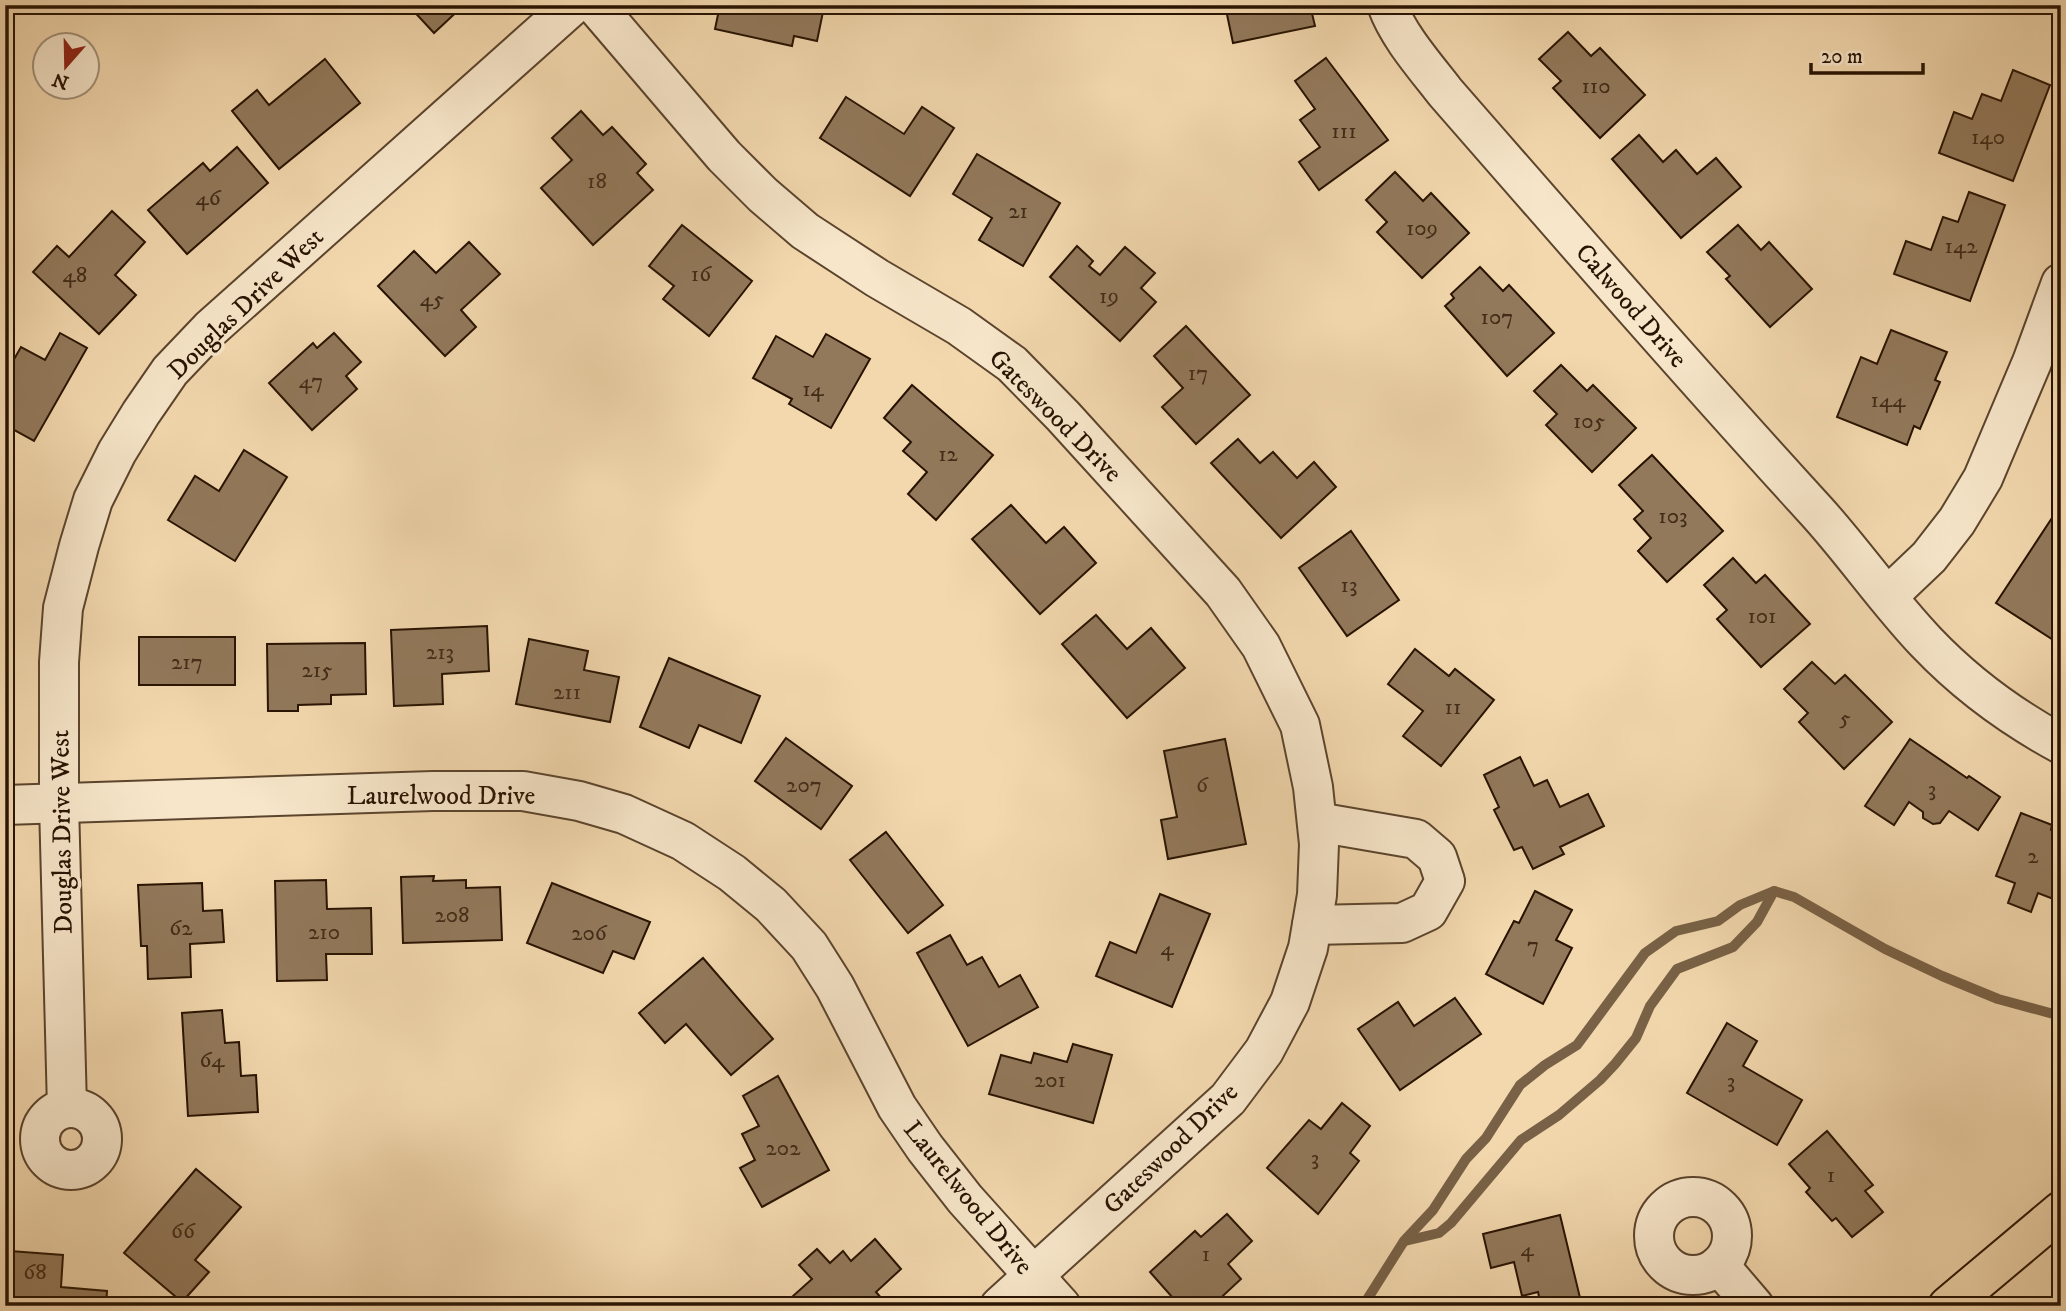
<svg xmlns="http://www.w3.org/2000/svg" width="2066" height="1311" font-family="'IM FELL DW Pica',serif">
  <style>
    .lines { fill: none; stroke-linecap: round; stroke-linejoin: round }
    .stream { stroke: #786146; stroke-width: 10 }
    .building { fill: #92795b; stroke: #281302; stroke-width: 2 }
    .minor-casing { stroke: #5b442d; stroke-width: 42 }
    .tertiary-casing { stroke: #5b442d; stroke-width: 42 }
    .primary-casing { stroke: #281302; stroke-width: 42 }
    .minor { stroke: #f7e6ca; stroke-width: 38 }
    .tertiary { stroke: #f7e6ca; stroke-width: 38 }
    .primary { stroke: #f3d8ae; stroke-width: 38 }
    .labels { text-anchor: middle; stroke-width: 7; stroke-linejoin: round; paint-order: stroke }
    .number-label { font-size: 23px; fill: #422c18 }
    .street-label { font-size: 26px; fill: #281302; stroke: #f7e6ca }
  </style>
  <rect width="100%" height="100%" fill="#f3d8ae"/>
  <filter id="stains"><feTurbulence type="fractalNoise" baseFrequency=".00286" numOctaves="4"/><feColorMatrix values="0 0 0 0 .2 0 0 0 0 .09 0 0 0 0 .02 0 0 0 .5 -.17"/></filter>
  <radialGradient id="worn" r=".72"><stop offset=".6" stop-color="#630" stop-opacity="0"/><stop offset="1" stop-color="#630" stop-opacity=".3"/></radialGradient>
  <g class="lines">
    <g class="stream">
      <path d="M1405,1241L1439,1233L1451,1223L1521,1140L1559,1115L1600,1080L1615,1064L1636,1038L1650,1006L1677,969L1733,947L1757,922L1774,891"/>
      <path d="M1363,1306L1404,1241L1433,1210L1466,1159L1486,1138L1520,1085L1545,1065L1577,1045L1645,953L1676,931L1718,921L1740,905L1774,891L1794,897L1885,949L1942,976L1998,999L2061,1016"/>
    </g>
  </g>
  <g class="building">
    <path d="M408,5H464L434,33Z"/>
    <path d="M720,5H817L824,7L817,41L794,36L792,46L715,29Z"/>
    <path d="M1225,5H1310L1315,26L1233,43Z"/>
    <path d="M1568,32L1591,56L1600,48L1645,95L1600,138L1553,88L1561,81L1539,59Z"/>
    <path d="M1326,58L1388,140L1319,190L1299,162L1320,147L1300,120L1315,109L1295,81Z"/>
    <path d="M325,59L360,103L279,169L232,111L257,90L269,105Z"/>
    <path d="M2013,70L2050,85L2013,181L1939,153L1954,112L1972,119L1982,94L2001,101Z"/>
    <path d="M846,97L904,134L922,107L954,128L910,196L820,138Z"/>
    <path d="M581,111L603,135L612,127L646,164L637,173L653,190L593,245L541,188L572,160L552,138Z"/>
    <path d="M1639,135L1663,162L1676,150L1697,174L1716,158L1741,187L1681,238L1612,159Z"/>
    <path d="M237,147L268,183L187,254L148,210L203,163L210,171Z"/>
    <path d="M977,154L1060,203L1023,266L979,240L992,218L953,194Z"/>
    <path d="M1395,172L1423,201L1431,193L1469,233L1422,278L1377,232L1387,222L1366,200Z"/>
    <path d="M1969,192L2005,205L1970,301L1894,274L1906,241L1931,250L1943,217L1958,222Z"/>
    <path d="M112,211L145,242L115,275L136,295L99,334L33,272L57,246L69,257Z"/>
    <path d="M682,225L752,281L709,336L663,299L674,286L649,266Z"/>
    <path d="M1738,225L1761,250L1769,242L1812,289L1770,327L1726,279L1730,276L1707,252Z"/>
    <path d="M469,242L500,274L461,310L476,327L445,356L378,286L414,251L436,273Z"/>
    <path d="M1077,246L1093,261L1089,266L1100,275L1125,247L1155,273L1141,288L1156,302L1120,341L1050,277Z"/>
    <path d="M1480,267L1503,291L1509,285L1554,333L1507,376L1445,306L1454,298L1451,294Z"/>
    <path d="M1186,326L1250,395L1196,444L1162,407L1183,388L1154,356Z"/>
    <path d="M1891,330L1947,352L1935,380L1940,382L1920,429L1914,426L1907,445L1837,417L1861,357L1877,364Z"/>
    <path d="M60,333L87,348L34,441L5,425V375L21,347L45,360Z"/>
    <path d="M334,333L361,362L346,376L357,389L312,430L269,383L313,343L317,348Z"/>
    <path d="M826,334L870,359L831,428L789,404L792,399L753,378L776,336L813,357Z"/>
    <path d="M1561,365L1587,391L1593,385L1636,428L1592,472L1546,425L1557,414L1534,391Z"/>
    <path d="M912,385L993,455L936,520L908,494L927,472L903,451L911,442L884,418Z"/>
    <path d="M1238,439L1260,463L1273,452L1297,478L1314,462L1336,487L1281,538L1211,463Z"/>
    <path d="M244,450L287,477L235,561L168,520L195,476L219,491Z"/>
    <path d="M1652,455L1723,531L1667,582L1638,551L1651,538L1634,519L1643,511L1619,485Z"/>
    <path d="M5,474L13,477L7,496L13,499L5,520Z"/>
    <path d="M1011,505L1046,543L1064,527L1096,563L1040,614L972,539Z"/>
    <path d="M2052,518L2061,524V645L1996,603Z"/>
    <path d="M1351,531L1399,600L1347,636L1299,568Z"/>
    <path d="M1733,558L1756,583L1765,575L1810,624L1761,667L1717,619L1727,610L1704,585Z"/>
    <path d="M1096,615L1127,649L1151,628L1185,668L1127,718L1062,644Z"/>
    <path d="M487,626L489,671L442,674L443,704L394,706L391,630Z"/>
    <rect x="139" y="637" width="96" height="48"/>
    <path d="M529,639L588,651L584,670L619,677L610,722L516,704Z"/>
    <path d="M365,643L366,694L331,695V704L298,705V711H268L267,644Z"/>
    <path d="M1415,649L1449,676L1455,669L1494,700L1441,766L1403,736L1423,711L1388,684Z"/>
    <path d="M669,658L760,696L741,743L699,725L689,748L640,727Z"/>
    <path d="M1812,662L1835,684L1845,675L1892,722L1844,769L1799,722L1808,713L1784,689Z"/>
    <path d="M786,738L852,786L821,829L755,781Z"/>
    <path d="M1225,739L1246,844L1168,859L1161,820L1177,817L1164,751Z"/>
    <path d="M1910,739L1967,778L1969,776L2000,797L1978,830L1949,811L1940,823L1933,824L1923,818V812L1909,802L1894,825L1865,806Z"/>
    <path d="M1520,757L1534,786L1547,780L1560,807L1588,794L1604,826L1560,847L1564,854L1533,869L1522,847L1514,850L1494,810L1499,807L1484,775Z"/>
    <path d="M2021,813L2052,825L2051,830L2061,834V890L2056,900L2038,893L2031,912L2008,903L2015,883L1996,876Z"/>
    <path d="M886,832L943,905L908,933L850,860Z"/>
    <path d="M434,876L433,881L466,880V888L500,887L502,940L403,943L401,877Z"/>
    <path d="M326,880L327,909L371,908L372,954H326L327,980L277,981L275,881Z"/>
    <path d="M202,883L203,911L222,910L224,942L190,944L191,977L148,979L147,946H141L138,885Z"/>
    <path d="M552,883L650,922L634,959L613,951L603,973L527,943Z"/>
    <path d="M1535,891L1572,910L1556,940L1572,948L1543,1004L1486,974L1514,921L1519,923Z"/>
    <path d="M1160,894L1210,914L1172,1007L1096,976L1110,942L1136,953Z"/>
    <path d="M950,935L967,965L982,957L999,987L1020,975L1038,1007L968,1046L917,953Z"/>
    <path d="M703,958L773,1039L731,1075L686,1024L665,1043L639,1013Z"/>
    <path d="M1455,998L1481,1034L1400,1090L1358,1029L1398,1002L1414,1026Z"/>
    <path d="M222,1010L225,1043L239,1042L241,1076L256,1075L258,1112L188,1116L182,1013Z"/>
    <path d="M1727,1023L1757,1041L1743,1066L1802,1100L1777,1145L1687,1093Z"/>
    <path d="M1073,1044L1112,1055L1093,1123L989,1094L1001,1055L1031,1063L1034,1053L1067,1062Z"/>
    <path d="M778,1076L829,1170L762,1207L740,1168L755,1160L742,1134L759,1126L743,1096Z"/>
    <path d="M1342,1103L1370,1126L1350,1153L1359,1161L1318,1214L1267,1168L1309,1120L1321,1129Z"/>
    <path d="M1827,1131L1873,1185L1865,1191L1883,1212L1852,1237L1836,1218L1832,1221L1806,1192L1810,1188L1789,1164Z"/>
    <path d="M196,1169L241,1207L195,1260L209,1272L182,1302L124,1253Z"/>
    <path d="M1227,1214L1252,1241L1228,1264L1241,1279L1212,1306H1180L1150,1272L1195,1231L1201,1237Z"/>
    <path d="M1560,1215L1582,1306H1541L1538,1292L1522,1296L1514,1262L1491,1268L1483,1234Z"/>
    <path d="M875,1239L901,1269L876,1292L882,1299L874,1306H802L793,1296L812,1279L799,1265L817,1249L830,1263L843,1251L851,1261Z"/>
    <path d="M10,1251L63,1255L61,1287L107,1291L106,1306H6Z"/>
  </g>
  <g class="lines">
    <g class="minor-casing">
      <g id="minor">
        <path d="M595,5L724,156L763,195L805,231L877,278L959,326L1012,364L1063,416L1223,592L1261,646L1300,725L1313,787L1319,844L1317,895L1308,948L1290,1002L1264,1051L1228,1099L1000,1306"/>
        <path d="M1387,5C1398,36 1425,66 1445,92C1568,233 1691,374 1817,512C1855,554 1887,601 1926,642C1965,683 2011,717 2061,744"/>
        <path d="M1888,596L1929,557L1957,521L1983,478L2032,362L2061,283"/>
        <path d="M1312,925L1402,923L1428,911L1445,881L1437,857L1416,839L1317,822"/>
        <path d="M67,1108L59,804V662L63,608L79,546L93,500L117,452L141,413L170,371L210,329L573,5"/>
        <circle cx="71" cy="1139" r="31"/>
        <circle cx="1693" cy="1236" r="39"/>
        <path d="M1719,1265L1754,1306"/>
      </g>
    </g>
    <g class="tertiary-casing">
      <path id="tertiary" d="M5,805L433,791H523L579,801L624,814L683,841L732,873L771,905L809,946L835,987L897,1107L925,1148L965,1199L1061,1306"/>
    </g>
    <g class="primary-casing">
      <path id="primary" d="M1948,1306L2061,1211"/>
    </g>
    <use href="#minor" class="minor"/>
    <use href="#tertiary" class="tertiary"/>
    <use href="#primary" class="primary"/>
  </g>
  <g class="labels">
    <g class="number-label">
      <text x="1596" y="93">110</text>
      <text x="1344" y="138">111</text>
      <text x="1988" y="144">140</text>
      <text x="597" y="188">18</text>
      <text x="208" y="205">46</text>
      <text x="1018" y="218">21</text>
      <text x="1422" y="235">109</text>
      <text x="1961" y="253">142</text>
      <text x="701" y="281">16</text>
      <text x="75" y="282">48</text>
      <text x="1109" y="303">19</text>
      <text x="432" y="306">45</text>
      <text x="1497" y="324">107</text>
      <text x="1198" y="380">17</text>
      <text x="311" y="388">47</text>
      <text x="813" y="396">14</text>
      <text x="1888" y="407">144</text>
      <text x="1589" y="428">105</text>
      <text x="948" y="461">12</text>
      <text x="1673" y="523">103</text>
      <text x="1349" y="592">13</text>
      <text x="1762" y="623">101</text>
      <text x="440" y="659">213</text>
      <text x="187" y="669">217</text>
      <text x="317" y="677">215</text>
      <text x="567" y="699">211</text>
      <text x="1453" y="714">11</text>
      <text x="1845" y="725">5</text>
      <text x="804" y="792">207</text>
      <text x="1202" y="792">6</text>
      <text x="1932" y="796">3</text>
      <text x="2033" y="863">2</text>
      <text x="452" y="922">208</text>
      <text x="181" y="935">62</text>
      <text x="324" y="939">210</text>
      <text x="589" y="940">206</text>
      <text x="1533" y="952">7</text>
      <text x="1167" y="955">4</text>
      <text x="212" y="1067">64</text>
      <text x="1050" y="1087">201</text>
      <text x="1731" y="1088">3</text>
      <text x="783" y="1155">202</text>
      <text x="1315" y="1165">3</text>
      <text x="1831" y="1182">1</text>
      <text x="183" y="1238">66</text>
      <text x="1527" y="1256">4</text>
      <text x="1206" y="1261">1</text>
      <text x="35" y="1279">68</text>
    </g>
    <g class="street-label">
      <text transform="translate(245 303) rotate(-44)" y="9">Douglas Drive West</text>
      <text transform="translate(1632 305) rotate(49)" y="9">Calwood Drive</text>
      <text transform="translate(1056 415) rotate(45)" y="9">Gateswood Drive</text>
      <text x="441" y="804">Laurelwood Drive</text>
      <text transform="translate(61 832) rotate(-91)" y="9">Douglas Drive West</text>
      <text transform="translate(1170 1148) rotate(-44)" y="9">Gateswood Drive</text>
      <text transform="translate(969 1197) rotate(51)" y="9">Laurelwood Drive</text>
    </g>
  </g>
  <rect width="2066" height="1311" fill="none" stroke="#f3d8ae" stroke-width="28"/>
  <rect x="7" y="7" width="2052" height="1297" fill="none" stroke="#281302" stroke-width="3.5"/>
  <rect x="14" y="14" width="2038" height="1283" fill="none" stroke="#281302" stroke-width="2"/>
  <g transform="translate(66 66) rotate(200)"><circle r="33" fill="#f7e6ca" stroke="#a4927a" stroke-width="2"/>
  <path d="M0-5L12 26L0 18L-12 26Z" fill="#8f2418"/>
  <text y="-10" font-size="19" font-weight="bold" text-anchor="middle" fill="#281302">N</text>
  </g>
  <path d="M1811 63v10h112v-10" fill="none" stroke="#281302" stroke-width="3.5"/>
  <text x="1821" y="63" font-size="21" fill="#281302" stroke="#f7e6ca" stroke-width="5" paint-order="stroke">20 m</text>
  <rect width="100%" height="100%" filter="url(#stains)"/>
  <rect width="100%" height="100%" fill="url(#worn)"/>
</svg>
